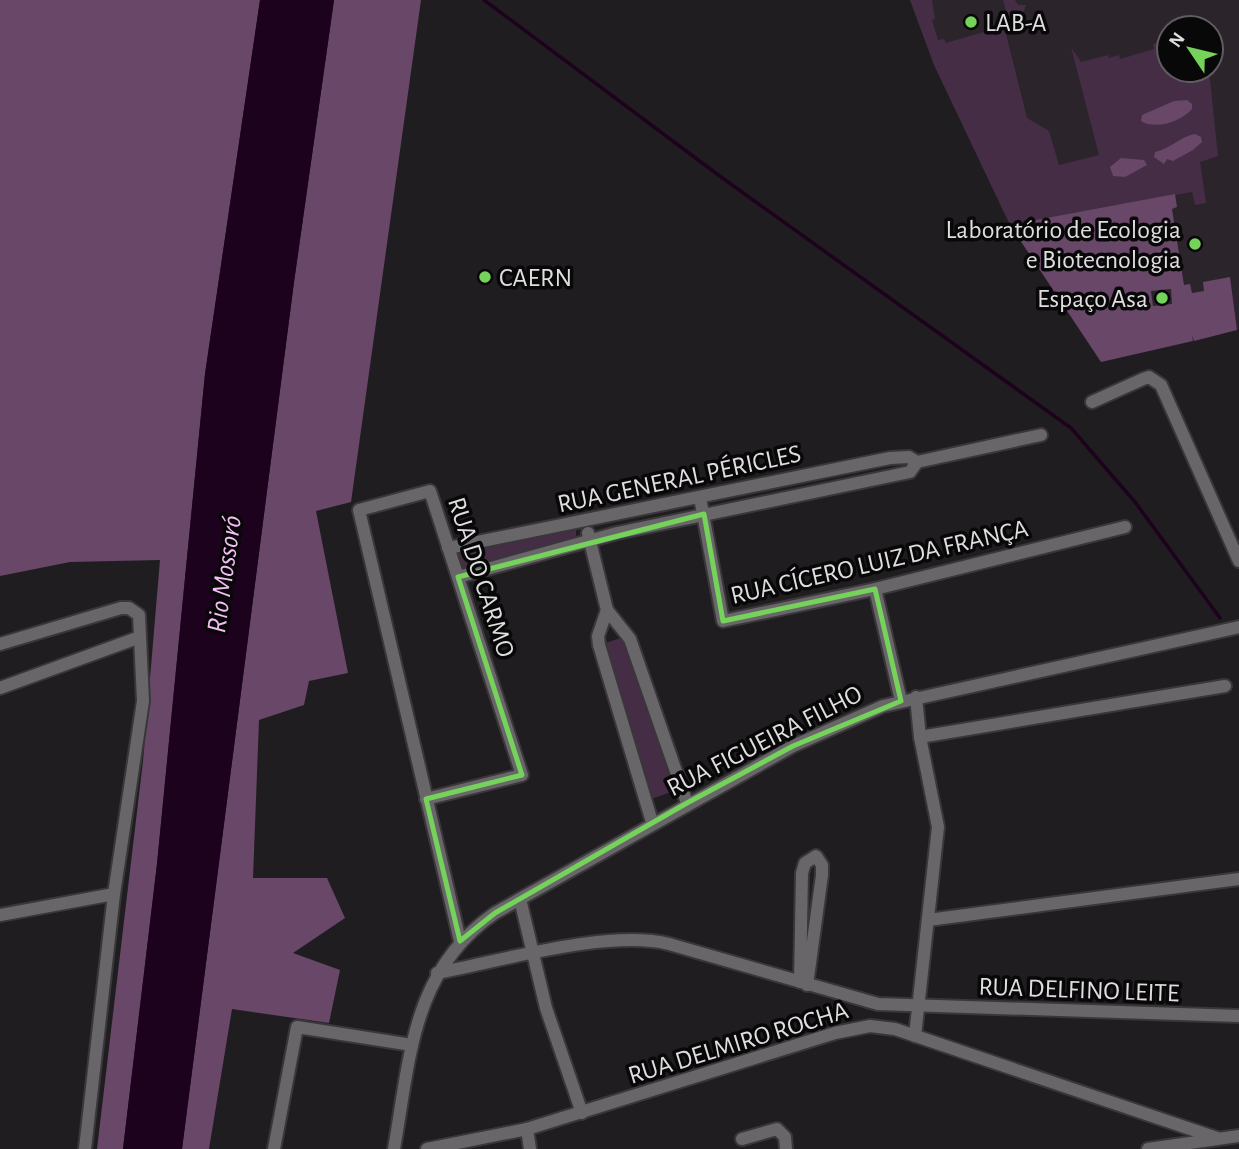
<svg xmlns="http://www.w3.org/2000/svg" width="1239" height="1149" font-family="'Alegreya Sans',sans-serif">
  <style>
    .built { fill: #2b242b; fill-rule: evenodd }
    .green { fill: #452d45 }
    .forest { fill: #684768; fill-rule: evenodd }
    .water { fill: #1d021e }
    .lines { fill: none; stroke-linecap: round; stroke-linejoin: round }
    .stream { stroke: #1d021e; stroke-width: 3.5 }
    .street-casing { stroke: #393739; stroke-width: 16 }
    .street { stroke: #696669; stroke-width: 12 }
    .marked { fill: none; stroke: #75d25b; stroke-width: 5; stroke-linejoin: round }
    .poi-dot { fill: #75d25b; stroke: #090809; stroke-width: 2.5 }
    .labels { text-anchor: middle; stroke-width: 7; stroke-linejoin: round; paint-order: stroke }
    .poi-label { font-size: 26px; fill: #dfdddf; stroke: #090809; text-anchor: start }
    .street-label { font-size: 26px; fill: #dfdddf; stroke: #090809 }
    .water-label { font-size: 28px; font-style: italic; fill: #f5bdf5; stroke: #090809 }
  </style>
  <rect width="100%" height="100%" fill="#201d20"/>
  <path class="built" d="M910,0H1239V329L1101,362L1010,225L934,65ZM1169,28H1211V70H1169Z"/>
  <g class="green">
    <path d="M910,0H932L935,19L932,20L938,40L944,39L946,43L1004,26L1027,118L1049,131L1059,165L1099,155L1071,47L1081,62L1108,55L1109,58L1119,55L1120,59L1154,49L1153,44L1162,42L1165,49L1169,48V70H1209L1218,156L1200,162L1206,203L1195,205L1192,192L1010,225L934,65Z"/>
    <path d="M1003,0H1015L1018,5H1026L1021,19L1010,25Z"/>
    <path d="M576,529V540L461,570L455,552Z"/>
    <path d="M624,637L674,791L651,799L599,645Z"/>
  </g>
  <g class="forest">
    <path d="M0,0H260L205,374L157,864L123,1149H97L143,761L160,560L70,562L0,576Z"/>
    <path d="M334,0H421L351,502L316,511L348,673L309,681L304,705L259,720L253,878H327L345,918L293,953L340,970L329,1023L232,1009L209,1149H182L294,282Z"/>
    <path d="M1187,100L1192,104V109C1181,122 1155,130 1141,121L1142,115L1174,101Z"/>
    <path d="M1195,134L1201,137L1202,142L1193,150L1173,161L1167,159L1164,164L1154,157L1155,152C1170,149 1181,136 1195,134Z"/>
    <path d="M1121,158L1144,160L1147,165L1125,177L1113,176L1110,167Z"/>
    <path d="M1175,194L1177,207L1172,209L1184,285L1190,284L1192,293L1204,291L1203,282L1230,277L1237,330L1194,341L1192,335L1193,341L1101,362L1010,225ZM1171,289L1172,304L1153,306L1151,291Z"/>
  </g>
  <path class="water" d="M260,0H334L294,282L182,1149H123L157,864L205,374Z"/>
  <g class="lines">
    <path class="stream" d="M484,0L721,177L1071,428L1135,502L1220,618"/>
    <g class="street-casing">
      <g id="street">
        <path d="M1092,402L1143,379L1149,377L1161,385L1239,561"/>
        <path d="M700,498L723,621L875,589L1125,527"/>
        <path d="M588,533L607,610L630,639L687,803"/>
        <path d="M448,548L890,458L909,457L917,462L1041,435"/>
        <path d="M458,577L617,533L910,472L917,462"/>
        <path d="M875,589L901,701"/>
        <path d="M607,610L598,636L599,645L652,822"/>
        <path d="M0,644L121,608H129L139,615L140,637L0,688"/>
        <path d="M920,737L1225,686"/>
        <path d="M426,799L522,775L430,491L359,510L460,941"/>
        <path d="M520,899L546,1008L582,1113"/>
        <path d="M0,915L114,894"/>
        <path d="M928,920L1239,879"/>
        <path d="M437,973C501,961 608,929 669,944L878,1004L1239,1016"/>
        <path d="M800,982L802,873L805,863L816,856L822,865V875L807,985"/>
        <path d="M915,1036L938,827L920,737L916,697"/>
        <path d="M527,1129L530,1149"/>
        <path d="M742,1139L777,1129L785,1137L786,1149"/>
        <path d="M85,1149L114,894L143,701L140,637"/>
        <path d="M274,1149L297,1027L412,1045"/>
        <path d="M394,1149C410,1058 412,970 495,913L793,746L883,706L1239,627"/>
        <path d="M427,1149L527,1129L835,1033L870,1026L895,1029L1217,1138"/>
        <path d="M1148,1149L1239,1136"/>
      </g>
    </g>
    <use href="#street" class="street"/>
  </g>
  <path class="marked" d="M704,514L723,621L875,589L901,701L793,746L687,803L495,913L460,941L426,799L522,775L458,577Z"/>
  <g class="poi-dot">
    <circle cx="971" cy="22" r="7"/>
    <circle cx="1195" cy="244" r="7"/>
    <circle cx="485" cy="277" r="7"/>
    <circle cx="1162" cy="298" r="7"/>
  </g>
  <g class="labels">
    <g class="poi-label">
      <text x="985" y="31">LAB-A</text>
      <text x="1181" y="238" text-anchor="end">Laboratório de Ecologia<tspan x="1181" dy="30">e Biotecnologia</tspan></text>
      <text x="499" y="286">CAERN</text>
      <text x="1148" y="307" text-anchor="end">Espaço Asa</text>
    </g>
    <g class="street-label">
      <text transform="translate(679 478) rotate(-12)" y="9">RUA GENERAL PÉRICLES</text>
      <text transform="translate(879 561) rotate(-13)" y="9">RUA CÍCERO LUIZ DA FRANÇA</text>
      <text transform="translate(482 577) rotate(72)" y="9">RUA DO CARMO</text>
      <text transform="translate(764 740) rotate(-27)" y="9">RUA FIGUEIRA FILHO</text>
      <text transform="translate(1079 989) rotate(2)" y="9">RUA DELFINO LEITE</text>
      <text transform="translate(738 1042) rotate(-17)" y="9">RUA DELMIRO ROCHA</text>
    </g>
    <g class="water-label">
      <text transform="translate(223 574) rotate(-82)" y="10">Rio Mossoró</text>
    </g>
  </g>
  <g transform="translate(1190 49) rotate(305)"><circle r="33" fill="#090809" stroke="#5f5d5f" stroke-width="2"/>
  <path d="M0-5L12 26L0 18L-12 26Z" fill="#75d25b"/>
  <text y="-10" font-size="19" font-weight="bold" text-anchor="middle" fill="#dfdddf">N</text>
  </g>
</svg>
